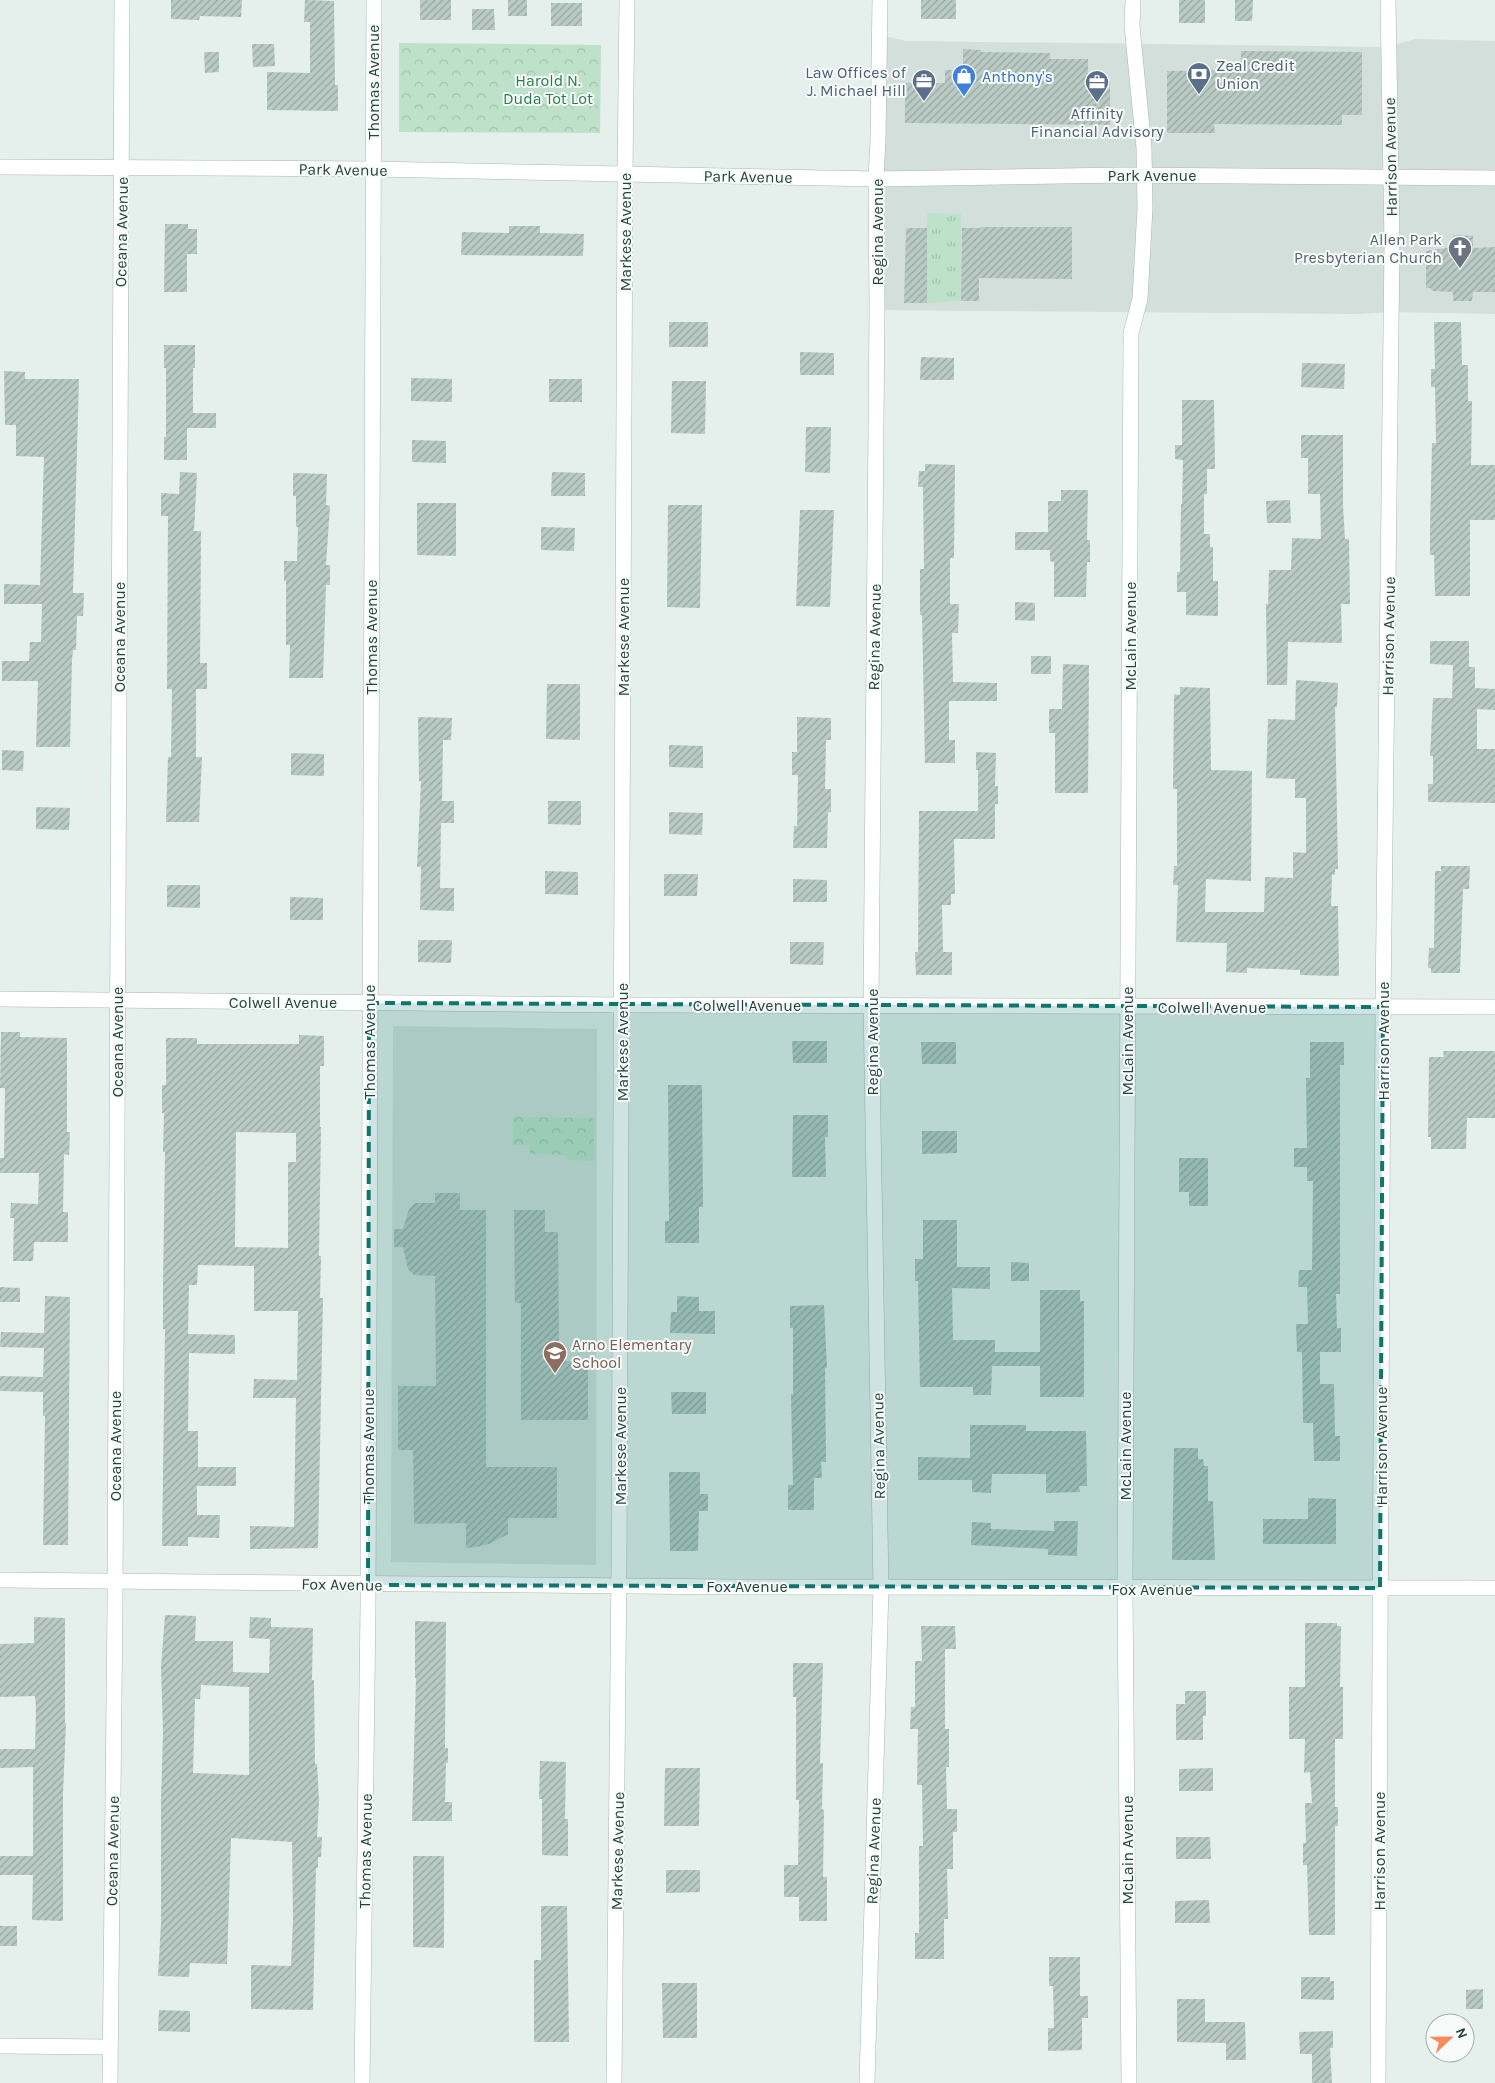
<svg xmlns="http://www.w3.org/2000/svg" width="1495" height="2083" font-family="Karla,sans-serif">
  <style>
    .built { fill: #d3dfda }
    .grass { fill: url(#grass-tufts) }
    .park { fill: url(#park-crowns) }
    .building { fill: url(#building-hatch); fill-rule: evenodd }
    .lines { fill: none; stroke-linecap: round; stroke-linejoin: round }
    .minor-casing { stroke: #a7b8b3; stroke-width: 16 }
    .minor { stroke: #fff; stroke-width: 15 }
    .marked { fill: #0f766e; fill-opacity: 0.2; stroke: #0f766e; stroke-width: 4; stroke-dasharray: 10 6; stroke-linejoin: round }
    .labels { text-anchor: middle; stroke-width: 4; stroke-linejoin: round; paint-order: stroke }
    .service-label { font-size: 16px; fill: #4e5e75; stroke: #f7fbf9; text-anchor: start }
    .shop-label { font-size: 16px; fill: #366cbe; stroke: #f7fbf9; text-anchor: start }
    .park-label { font-size: 16px; fill: #2a7c4f; stroke: #f7fbf9 }
    .street-label { font-size: 16px; fill: #23433c; stroke: #f7fbf9 }
    .worship-label { font-size: 16px; fill: #5b616d; stroke: #f7fbf9; text-anchor: end }
    .education-label { font-size: 16px; fill: #785e54; stroke: #f7fbf9; text-anchor: start }
  </style>
  <defs>
    <pattern id="grass-tufts" width="24" height="20" patternUnits="userSpaceOnUse" patternTransform="scale(1.25)"><rect width="24" height="20" fill="#bee1c9"/><path d="M3 7l-1-3M5 7V3M7 7l1-3M15 17l-1-3M17 17v-4M19 17l1-3" fill="none" stroke="#a3c2ae"/></pattern>
    <pattern id="park-crowns" width="20" height="18" patternUnits="userSpaceOnUse" patternTransform="scale(1.25)"><rect width="20" height="18" fill="#bee1c9"/><path d="M2 6a3 3 0 1 1 6 0M12 15a3 3 0 1 1 6 0" fill="none" stroke="#a3c2ae"/></pattern>
    <pattern id="building-hatch" width="6" height="6" patternUnits="userSpaceOnUse" patternTransform="scale(1.25)"><rect width="6" height="6" fill="#bacac5"/><path d="M-1 1l2-2M0 6l6-6M5 7l2-2" fill="none" stroke="#97a6a1"/></pattern>
  </defs>
  <rect width="100%" height="100%" fill="#e5efeb"/>
  <g class="built">
    <path d="M880,35L906,41L1388,47L1415,39L1495,41V314L1392,312L1360,314L877,310Z"/>
    <path d="M393,1026L597,1029L596,1565L391,1562Z"/>
  </g>
  <path class="grass" d="M927,213L961,214V301L927,303Z"/>
  <g class="park">
    <path d="M399,43L601,45L600,133L399,132Z"/>
    <path d="M513,1117L594,1118V1161L569,1160L565,1155L530,1154V1145H513Z"/>
  </g>
  <g class="building">
    <path d="M171,0H242L241,17L200,16L199,20L171,19Z"/>
    <path d="M305,0L334,1L335,85H338V111L267,110V72L310,73V22H304Z"/>
    <rect x="420" y="0" width="31" height="20"/>
    <rect x="508" y="0" width="19" height="16"/>
    <rect x="921" y="0" width="35" height="19"/>
    <rect x="1179" y="0" width="26" height="23"/>
    <path d="M1235,0H1253L1252,21H1235Z"/>
    <rect x="551" y="3" width="31" height="23"/>
    <path d="M472,9H494L495,30H472Z"/>
    <path d="M252,44H274L275,66L253,67Z"/>
    <path d="M963,49L981,50V52L1050,53V59H1088V81H1110V125L905,123V83H945V70H963Z"/>
    <path d="M1241,51L1362,52V115H1342V125L1214,124L1215,133H1167V71L1241,70Z"/>
    <path d="M204,52H219V72L205,73Z"/>
    <path d="M165,224H188V229H197V254H187V292H164Z"/>
    <path d="M509,226H540V233L584,234L583,256L461,255L462,232L509,233Z"/>
    <path d="M981,227H1072V279L979,278V301H961L962,228H980Z"/>
    <path d="M906,228H927V303H904Z"/>
    <path d="M1453,235L1473,236V248L1495,247V292H1473L1472,301H1453V292L1433,291L1430,288H1426V251L1453,247Z"/>
    <rect x="669" y="322" width="39" height="25"/>
    <path d="M1434,322H1461L1462,365H1468V401H1472L1471,465H1495V520H1470V596H1435L1434,555H1430V530L1432,443H1436L1435,387H1431V369H1435Z"/>
    <path d="M164,345H195V368H193V413H216V428H187V460H164V437H166V368H164Z"/>
    <path d="M800,352L834,353V375H800Z"/>
    <path d="M921,357L954,358V380H920Z"/>
    <path d="M1302,363L1345,364L1344,389L1301,387Z"/>
    <path d="M4,371L25,372V379H79L73,593H84L83,616H77L76,650H73L72,659L70,747H36L38,681H2V661H29L30,642H41L42,604H4V584L40,585L44,457L16,456V425H5Z"/>
    <path d="M411,378L452,379V402L411,401Z"/>
    <rect x="549" y="379" width="33" height="23"/>
    <path d="M672,381H706L705,434L671,433Z"/>
    <path d="M1182,400H1214L1215,469H1207V494H1204V534H1210V547H1213V581H1218V616L1186,615V592H1177V572H1180L1181,504H1182L1183,460L1175,459V445H1182Z"/>
    <path d="M806,427H831L830,473L805,472Z"/>
    <path d="M1301,435H1343V505L1345,539H1349L1350,604H1341L1342,643L1288,642L1287,685H1267L1266,604H1268L1269,570H1291L1292,538L1321,539L1320,494H1308V458H1301Z"/>
    <path d="M412,440L446,441V463L412,462Z"/>
    <path d="M925,464L955,465L954,558H950V604H959L958,633H952L953,682L997,683V701H949V740H955V763H925L922,615H920V569H924L923,487H918L919,471H925Z"/>
    <path d="M180,472L197,473L194,531H201L200,663H207V689H196V757H202L199,822H166L168,757H171L172,689H167L168,516H161V493L179,494Z"/>
    <path d="M552,472L585,473V496H551Z"/>
    <path d="M293,473L327,474L326,505L330,506L326,565H330V585H326L323,678H289L290,645H286V581H284V561H297L298,527H296V496H293Z"/>
    <path d="M1061,490H1088L1087,540H1090V562H1087L1086,597H1054V562L1050,561V550H1015V532H1048V501H1061Z"/>
    <path d="M1290,500L1291,523H1267L1266,501Z"/>
    <path d="M417,503H456V556L417,555Z"/>
    <path d="M668,505H702L700,608L667,607Z"/>
    <path d="M800,510H834L830,607L796,606Z"/>
    <path d="M541,527L575,528L574,551L541,550Z"/>
    <path d="M1015,602L1035,603V621L1015,620Z"/>
    <path d="M1430,641H1469V667H1475V688L1495,689V710L1477,709V749H1495V803L1428,802V784H1433V756H1430L1433,698H1452L1453,665L1430,664Z"/>
    <rect x="1031" y="656" width="20" height="18"/>
    <path d="M1063,664L1089,665L1088,793H1055V733H1049V709H1062Z"/>
    <path d="M1296,680L1338,683L1337,707H1335L1338,869H1335V875L1332,874L1331,906H1338L1339,976L1300,975V970L1247,968V973L1226,972L1227,943L1176,942L1178,885H1173L1174,866H1177V789H1173L1174,694L1180,695V687L1210,688L1211,770L1252,771L1251,881L1206,879L1205,912H1264L1265,877L1293,878V852L1306,853V798H1295V779L1266,778L1268,719L1295,720Z"/>
    <path d="M547,684H580V740L546,739Z"/>
    <path d="M418,717L452,718L451,740H443L442,801H454V823H441L440,888H454V911L420,910L421,867H417L421,781H419Z"/>
    <path d="M797,717L831,718V740H826L825,789H831V812H828L827,848H793L794,826H797L798,775H792V752H797Z"/>
    <path d="M669,745L703,746V768L669,767Z"/>
    <path d="M2,750L24,751L23,771L2,770Z"/>
    <path d="M976,752L996,753L995,786H998V804H995V839H954L955,894H951V905H942L943,952H952V975H916L915,952H918L919,811H978V770H976Z"/>
    <path d="M291,753L324,754V776L291,775Z"/>
    <path d="M548,801H581V825L548,824Z"/>
    <path d="M36,807L70,808L69,830L36,829Z"/>
    <path d="M669,812L703,813L702,835L669,834Z"/>
    <path d="M1441,866H1470L1469,889H1463L1460,973H1431V968H1428L1429,948H1434L1435,871H1441Z"/>
    <path d="M545,871L578,872V895L545,894Z"/>
    <path d="M664,874H698L697,896H664Z"/>
    <path d="M793,879L827,880V902H793Z"/>
    <path d="M167,885H200V908L167,907Z"/>
    <path d="M290,897L323,898V920H290Z"/>
    <path d="M418,940H452L451,963L418,962Z"/>
    <path d="M790,942H824L823,965L790,964Z"/>
    <path d="M1,1032H20V1037L67,1038V1132H70L69,1155L64,1154L63,1212H68V1242H34L33,1261H13L14,1218H10L11,1203L38,1204L39,1173H0V1158H4L5,1088H0Z"/>
    <path d="M299,1035L324,1036V1066H320V1127H321L319,1256H321L320,1298H323L318,1548L250,1549V1526L294,1527L296,1398H253L254,1379L297,1380L298,1311H254V1266L198,1265L197,1285H189L188,1334L235,1335V1354L189,1353L188,1431H198V1467H236V1486H197V1515H220L219,1538L188,1537V1546H162L165,1329H163V1284L165,1152H163L164,1113H162V1085H166V1038H197V1044H299ZM236,1132L296,1133V1162H288V1248L235,1247Z"/>
    <path d="M792,1041H827V1063H793Z"/>
    <path d="M921,1042H956V1064H922Z"/>
    <path d="M1310,1042H1344V1065H1340V1294H1336L1337,1328H1341V1352H1320V1384H1334L1335,1436H1340V1461H1314L1313,1423H1303L1302,1352H1297L1296,1324H1308L1307,1287H1298L1299,1270H1312L1313,1181H1307V1167H1294V1148H1307L1306,1078H1310Z"/>
    <path d="M1443,1051H1495V1118H1467L1466,1149H1431V1137H1428L1429,1057H1444Z"/>
    <path d="M668,1085H702L703,1207H699V1243H665V1221H669Z"/>
    <path d="M793,1115H828V1137H825L826,1177H792Z"/>
    <path d="M922,1131H957V1153L922,1154Z"/>
    <path d="M1179,1158H1208V1206H1189V1192H1179Z"/>
    <path d="M435,1193H460V1210H486V1467H557V1518H508V1534L489,1544L477,1547L466,1548V1523L414,1524L413,1450H398V1386H436L435,1276L414,1275L408,1269L403,1247H394V1229H403L409,1209L415,1203H435Z"/>
    <path d="M514,1210H545V1232H558L559,1345H566V1361H588V1420H521V1303H515Z"/>
    <path d="M923,1220H957V1267H990V1289L952,1288L953,1340H995V1352H1040V1290H1080V1301H1084V1397H1040V1366H992L991,1395H973V1387H920L918,1281H915V1259H923Z"/>
    <path d="M1011,1262L1029,1263V1281H1011Z"/>
    <path d="M0,1287L20,1288V1302H0Z"/>
    <path d="M45,1296L70,1297L68,1545H43L45,1416H43V1392L0,1391V1376L43,1377L44,1348L0,1347L1,1332L44,1333Z"/>
    <path d="M677,1296L699,1297V1311H715V1334L670,1333L671,1312H677Z"/>
    <path d="M824,1305L827,1368H825L826,1462H821L822,1478H814V1510H788V1485H793L791,1394H793V1328H790V1306Z"/>
    <path d="M671,1392H706V1414H672Z"/>
    <path d="M970,1425H1026V1431H1086L1087,1486H1079L1080,1492L1046,1493V1474H992L991,1493L972,1492V1480H918V1457L970,1458Z"/>
    <path d="M1174,1448H1198V1459H1203L1204,1466H1208V1501H1213L1215,1560H1172Z"/>
    <path d="M669,1472H700V1494H708V1511H699L698,1551H670Z"/>
    <path d="M1308,1498L1336,1499V1544H1263V1519H1308Z"/>
    <path d="M1054,1521H1078L1077,1556L1048,1555V1549L971,1545L972,1522L991,1523V1529L1054,1531Z"/>
    <path d="M165,1615L196,1616L195,1641H233V1672L269,1673L270,1639L249,1638L250,1617L271,1618V1627L313,1628L312,1680H314L315,1764H317L319,1801L317,1837H322L321,1857H318V1868H316L313,2010L251,2009V1965L291,1966L293,1920L292,1842L231,1838L227,1964L190,1963L189,1977L158,1976L161,1923V1802L163,1732L161,1667ZM201,1685L249,1687V1775L193,1773L195,1699H200Z"/>
    <path d="M34,1617L65,1618V1723H66L63,1794V1921L32,1920L33,1875H0V1856H33V1767L0,1768V1749H35L36,1708L35,1696L0,1697V1644L34,1643Z"/>
    <path d="M415,1621L446,1622L445,1748H448V1763H446L445,1802H452V1821H412L416,1678H415Z"/>
    <path d="M1305,1623H1337V1626H1341L1340,1687H1343V1739H1335V1807H1338V1826H1335V1935H1309L1307,1865H1303V1843H1306L1305,1803H1312L1310,1772L1304,1773L1305,1739H1289V1687H1305Z"/>
    <path d="M921,1626H955L956,1649H945V1729H949V1767H946L947,1809H957V1832H953V1869H947L948,1919H944V1959H915V1933H919V1846H923L922,1785H917L918,1729H910L911,1707H915V1661H922Z"/>
    <path d="M793,1663H823L820,1763H823L822,1809L824,1810L823,1877H827V1921H799V1897H784V1865H798L799,1800H796V1697H793Z"/>
    <path d="M1185,1691H1206V1716H1203V1740H1176V1704H1185Z"/>
    <path d="M540,1761L566,1762L565,1819H568V1856L542,1855V1799H539Z"/>
    <path d="M665,1768H700L699,1826H664Z"/>
    <path d="M1213,1768V1791H1179V1769Z"/>
    <path d="M1176,1837H1210L1211,1859H1176Z"/>
    <path d="M413,1856H444V1948L413,1947Z"/>
    <path d="M666,1870H700V1892L666,1893Z"/>
    <path d="M1209,1900L1210,1923H1175V1901Z"/>
    <path d="M541,1906H567L569,2042H534V1960H541Z"/>
    <rect x="0" y="1926" width="17" height="20"/>
    <path d="M1049,1957H1080V1996H1088V2018H1082V2050L1048,2051V2028H1054L1053,1986H1049Z"/>
    <path d="M1301,1977H1330V1981H1334V2000L1301,1999Z"/>
    <path d="M662,1983H697V2038H663Z"/>
    <path d="M1483,1989V2009H1466V1990Z"/>
    <path d="M1177,1999H1205V2022H1245L1246,2060H1226V2043L1177,2042Z"/>
    <path d="M159,2010L190,2011V2032L158,2031Z"/>
    <path d="M1333,2031V2048H1330L1332,2083H1312V2054H1300L1299,2032Z"/>
  </g>
  <g class="lines">
    <g class="minor-casing">
      <g id="minor">
        <path d="M0,167L373,169L876,179L1123,175L1495,178"/>
        <path d="M0,999L622,1005L1495,1007"/>
        <path d="M0,1580C498,1587 997,1589 1495,1588"/>
        <path d="M0,2046L110,2047"/>
        <path d="M110,2083L115,1605L122,0"/>
        <path d="M362,2083L368,1608L374,0"/>
        <path d="M614,2083L619,1565L625,174L627,0"/>
        <path d="M867,2083L881,1587L871,1005L877,310L876,179L878,140L880,0"/>
        <path d="M1129,2083L1125,1589L1131,333L1140,299L1145,208L1144,148L1132,26L1133,0"/>
        <path d="M1378,2083L1383,1007L1392,245L1388,0"/>
      </g>
    </g>
    <use href="#minor" class="minor"/>
  </g>
  <path class="marked" d="M369,1003L1383,1007L1380,1588L368,1585Z"/>
  <defs>
    <g id="bank-pin" transform="scale(1.25)"><path d="M0 17L-7.5 6A9.5 9.5 0 1 1 7.5 6Z" fill="#5c6f8a" stroke="#f7fbf9"/><path d="M-6-4H6V4H-6ZM0-2.3a2.3 2.3 0 1 0 0 4.6a2.3 2.3 0 1 0 0-4.6Z" fill="#fff"/></g>
    <g id="shop-pin" transform="scale(1.25)"><path d="M0 17L-7.5 6A9.5 9.5 0 1 1 7.5 6Z" fill="#3f7fe0" stroke="#f7fbf9"/><path d="M-5-2.5h2.3a2.7 3.5 0 0 1 5.4 0H5L5.5 6h-11ZM-1.5-2.5h3a1.5 2.3 0 0 0-3 0Z" fill="#fff"/></g>
    <g id="office-pin" transform="scale(1.25)"><path d="M0 17L-7.5 6A9.5 9.5 0 1 1 7.5 6Z" fill="#5c6f8a" stroke="#f7fbf9"/><path d="M-6-3h4V-5.5h4V-3h4V5H-6ZM-1-4.5V-3h2v-1.5ZM-6 0V1H6V0Z" fill="#fff"/></g>
    <g id="church-pin" transform="scale(1.25)"><path d="M0 17L-7.5 6A9.5 9.5 0 1 1 7.5 6Z" fill="#6b7280" stroke="#f7fbf9"/><path d="M-1.2-6h2.4v3.5h3.3v2.4h-3.3V6h-2.4V-.1h-3.3v-2.4h3.3Z" fill="#fff"/></g>
    <g id="school-pin" transform="scale(1.25)"><path d="M0 17L-7.5 6A9.5 9.5 0 1 1 7.5 6Z" fill="#8d6e63" stroke="#f7fbf9"/><path d="M0-5L7-2L0 1L-7-2ZM-4 1L0 2.5L4 1V4Q0 6-4 4Z" fill="#fff"/></g>
  </defs>
  <g fill-rule="evenodd">
    <use href="#bank-pin" x="1199" y="74"/>
    <use href="#shop-pin" x="964" y="76"/>
    <use href="#office-pin" x="924" y="81"/>
    <use href="#office-pin" x="1097" y="82"/>
    <use href="#church-pin" x="1460" y="248"/>
    <use href="#school-pin" x="555" y="1353"/>
  </g>
  <g class="labels">
    <g class="service-label">
      <text x="1216" y="71">Zeal Credit<tspan x="1216" dy="18">Union</tspan></text>
      <text x="906" y="78" text-anchor="end">Law Offices of<tspan x="906" dy="18">J. Michael Hill</tspan></text>
      <text x="1097" y="119" text-anchor="middle">Affinity<tspan x="1097" dy="18">Financial Advisory</tspan></text>
    </g>
    <g class="shop-label">
      <text x="982" y="82">Anthony's</text>
    </g>
    <g class="park-label">
      <text x="548" y="86">Harold N.<tspan x="548" dy="18">Duda Tot Lot</tspan></text>
    </g>
    <g class="street-label">
      <text transform="translate(373 82) rotate(-90)" y="6">Thomas Avenue</text>
      <text transform="translate(1390 157) rotate(-91)" y="6">Harrison Avenue</text>
      <text transform="translate(343 169) rotate(1)" y="6">Park Avenue</text>
      <text x="1152" y="181">Park Avenue</text>
      <text transform="translate(748 176) rotate(1)" y="6">Park Avenue</text>
      <text transform="translate(121 232) rotate(-89)" y="6">Oceana Avenue</text>
      <text transform="translate(625 232) rotate(-90)" y="6">Markese Avenue</text>
      <text transform="translate(877 232) rotate(-90)" y="6">Regina Avenue</text>
      <text transform="translate(1130 636) rotate(-90)" y="6">McLain Avenue</text>
      <text transform="translate(1388 636) rotate(-89)" y="6">Harrison Avenue</text>
      <text transform="translate(119 637) rotate(-90)" y="6">Oceana Avenue</text>
      <text transform="translate(371 637) rotate(-90)" y="6">Thomas Avenue</text>
      <text transform="translate(623 637) rotate(-90)" y="6">Markese Avenue</text>
      <text transform="translate(874 637) rotate(-89)" y="6">Regina Avenue</text>
      <text x="283" y="1008">Colwell Avenue</text>
      <text x="747" y="1011">Colwell Avenue</text>
      <text x="1212" y="1013">Colwell Avenue</text>
      <text transform="translate(1127 1041) rotate(-90)" y="6">McLain Avenue</text>
      <text transform="translate(1383 1041) rotate(-90)" y="6">Harrison Avenue</text>
      <text transform="translate(117 1042) rotate(-90)" y="6">Oceana Avenue</text>
      <text transform="translate(369 1042) rotate(-90)" y="6">Thomas Avenue</text>
      <text transform="translate(622 1042) rotate(-90)" y="6">Markese Avenue</text>
      <text transform="translate(872 1042) rotate(-90)" y="6">Regina Avenue</text>
      <text transform="translate(115 1446) rotate(-90)" y="6">Oceana Avenue</text>
      <text transform="translate(368 1446) rotate(-90)" y="6">Thomas Avenue</text>
      <text transform="translate(620 1446) rotate(-90)" y="6">Markese Avenue</text>
      <text transform="translate(878 1446) rotate(-91)" y="6">Regina Avenue</text>
      <text transform="translate(1125 1446) rotate(-90)" y="6">McLain Avenue</text>
      <text transform="translate(1381 1446) rotate(-90)" y="6">Harrison Avenue</text>
      <text transform="translate(342 1584) rotate(1)" y="6">Fox Avenue</text>
      <text x="747" y="1592">Fox Avenue</text>
      <text x="1152" y="1595">Fox Avenue</text>
      <text transform="translate(1127 1850) rotate(-90)" y="6">McLain Avenue</text>
      <text transform="translate(112 1851) rotate(-89)" y="6">Oceana Avenue</text>
      <text transform="translate(365 1851) rotate(-89)" y="6">Thomas Avenue</text>
      <text transform="translate(617 1851) rotate(-89)" y="6">Markese Avenue</text>
      <text transform="translate(873 1851) rotate(-88)" y="6">Regina Avenue</text>
      <text transform="translate(1379 1851) rotate(-90)" y="6">Harrison Avenue</text>
    </g>
    <g class="worship-label">
      <text x="1442" y="245">Allen Park<tspan x="1442" dy="18">Presbyterian Church</tspan></text>
    </g>
    <g class="education-label">
      <text x="572" y="1350">Arno Elementary<tspan x="572" dy="18">School</tspan></text>
    </g>
  </g>
  <g transform="translate(1450 2038) rotate(68)"><circle r="24" fill="#f7fbf9" stroke="#a2b1ad"/>
  <path d="M0-4L9 19L0 12L-9 19Z" fill="#f98a5a"/>
  <text y="-8" font-size="14" font-weight="bold" text-anchor="middle" fill="#23433c">N</text>
  </g>
</svg>
